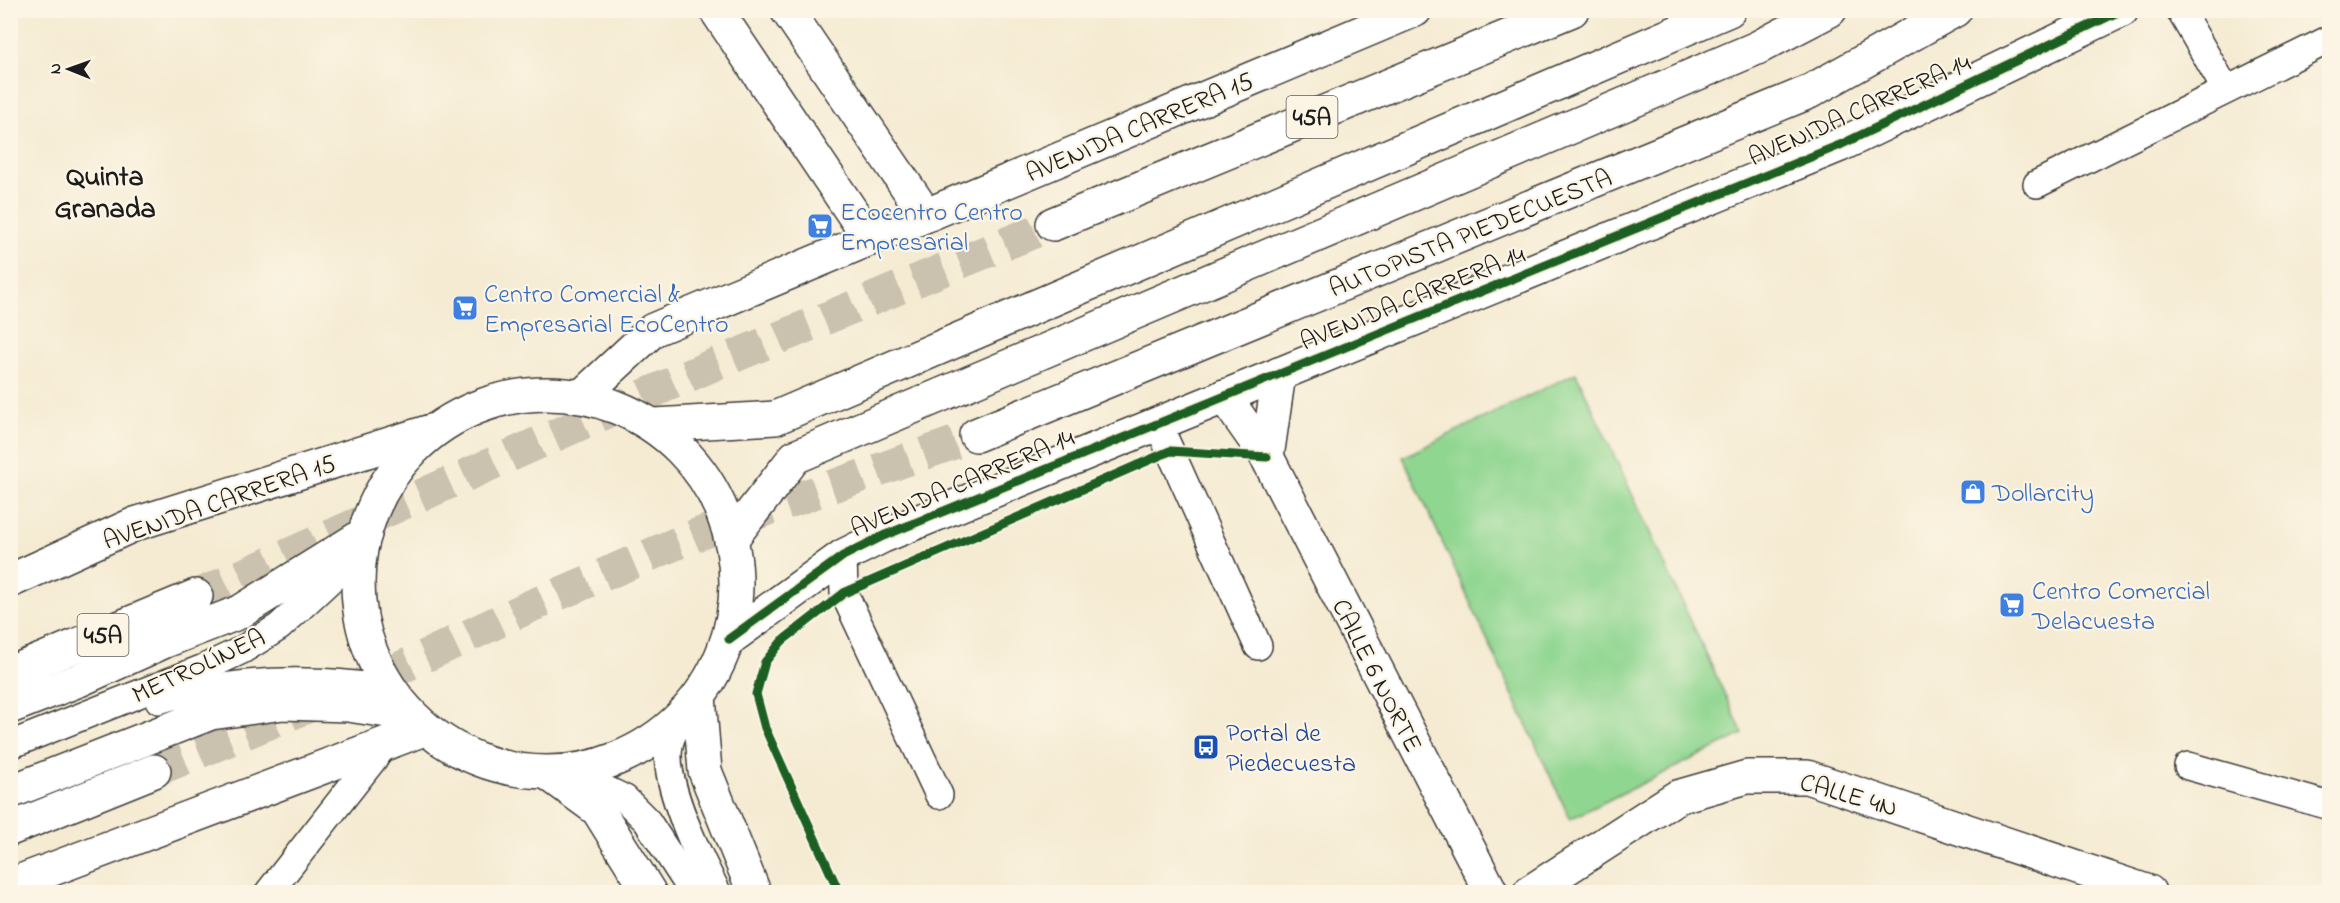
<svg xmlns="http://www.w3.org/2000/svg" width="2340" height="903" font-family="'Indie Flower',sans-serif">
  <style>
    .green { fill: #8fd690; stroke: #567956; stroke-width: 1.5 }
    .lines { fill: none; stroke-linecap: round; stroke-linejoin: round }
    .highway-tunnel { stroke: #cac2ae; stroke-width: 33; stroke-dasharray: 33 16; stroke-linecap: butt }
    .lane-casing { stroke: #3d3b37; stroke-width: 30 }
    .street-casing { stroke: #3d3b37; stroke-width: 36 }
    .secondary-casing { stroke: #3d3b37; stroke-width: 36 }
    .highway-casing { stroke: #3d3b37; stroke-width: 36 }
    .lane { stroke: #fff; stroke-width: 27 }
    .street { stroke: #fff; stroke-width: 33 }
    .secondary { stroke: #fff; stroke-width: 33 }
    .highway { stroke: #fff; stroke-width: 33 }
    .cycleway-casing { stroke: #fcf5e5; stroke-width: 13 }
    .cycleway { stroke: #1b5e20; stroke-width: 9 }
    .labels { text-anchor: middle; stroke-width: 4.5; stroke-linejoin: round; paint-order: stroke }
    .shield { fill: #fcf5e5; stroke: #5f5d58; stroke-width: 1.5 }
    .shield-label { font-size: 24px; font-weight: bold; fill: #1c1c1c }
    .street-label { font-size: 26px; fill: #1c1c1c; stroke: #fcf5e5 }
    .shop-label { font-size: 26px; fill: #366cbe; stroke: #fcf5e5; text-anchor: start }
    .transit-label { font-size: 26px; fill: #164399; stroke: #fcf5e5; text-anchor: start }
    .quarter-label { font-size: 28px; font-weight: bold; fill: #1c1c1c; stroke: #fcf5e5 }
  </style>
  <rect width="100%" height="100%" fill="#fcf5e5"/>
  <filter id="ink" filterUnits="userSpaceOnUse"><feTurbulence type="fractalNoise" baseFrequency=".0167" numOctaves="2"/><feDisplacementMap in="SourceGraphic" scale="12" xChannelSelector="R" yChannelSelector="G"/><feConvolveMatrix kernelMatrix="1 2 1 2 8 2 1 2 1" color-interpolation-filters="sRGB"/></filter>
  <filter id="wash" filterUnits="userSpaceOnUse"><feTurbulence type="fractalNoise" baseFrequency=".008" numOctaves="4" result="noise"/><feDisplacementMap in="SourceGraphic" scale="24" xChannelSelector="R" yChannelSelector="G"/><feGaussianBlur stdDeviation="1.35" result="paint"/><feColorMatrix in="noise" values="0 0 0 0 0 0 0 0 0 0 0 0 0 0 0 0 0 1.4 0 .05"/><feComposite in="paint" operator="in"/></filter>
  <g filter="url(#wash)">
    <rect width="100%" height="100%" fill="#f5ebd3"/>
    <path class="green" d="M1576,373L1743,734L1570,819L1403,457Z"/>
  </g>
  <g filter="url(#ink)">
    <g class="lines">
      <g class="highway-tunnel">
        <path d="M196,596L706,368L1053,224"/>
        <path d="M154,771L396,670L531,606L696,535L976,435"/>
      </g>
      <g class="lane-casing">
        <g id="lane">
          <path d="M2180,10L2226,90"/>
          <path d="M2037,184L2330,39"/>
          <path d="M1158,424L1258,646"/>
          <path d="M843,556L844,593L939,795"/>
          <path d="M159,700C171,695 186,694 199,691C267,678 324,680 392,689"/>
          <path d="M688,709C682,719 673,730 670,741C659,777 700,859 717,892"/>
          <path d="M10,745L204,668L242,650L279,627L363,549"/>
          <path d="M2188,766L2330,806"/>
          <path d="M567,771L625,799L647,821L693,892"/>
          <path d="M269,892L386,743"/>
        </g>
      </g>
      <g class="street-casing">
        <g id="street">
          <path d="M716,10L870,239"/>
          <path d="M787,10L926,215"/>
          <path d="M1224,396L1267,457L1491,892"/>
          <path d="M1267,457L1279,374"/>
          <path d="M1530,892L1677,797L1747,777H1807L2149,892"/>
        </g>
      </g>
      <g class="secondary-casing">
        <g id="secondary">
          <circle cx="547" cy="583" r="189"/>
          <path d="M583,395L653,330L1415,10"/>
          <path d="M10,581L135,524L431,431"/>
          <path d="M729,639L843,556L883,536L1840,145L2122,10"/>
          <path d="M699,697L705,771L754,892"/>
          <path d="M549,774L598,810L649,892"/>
        </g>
      </g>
      <g class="highway-casing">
        <g id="highway">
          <path d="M1053,224L1572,10"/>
          <path d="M655,425L775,418L1729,10"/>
          <path d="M976,435L1809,92L1955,10"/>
          <path d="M732,538L795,457L1757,48L1830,10"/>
          <path d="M10,673L196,596"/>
          <path d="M10,707L79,680L165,641L240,612L365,534"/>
          <path d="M10,792L211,713L283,703L348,705L407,714"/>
          <path d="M10,829L154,771"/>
          <path d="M10,885L424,729"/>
        </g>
      </g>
      <use href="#lane" class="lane"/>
      <use href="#street" class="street"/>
      <use href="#secondary" class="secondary"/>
      <use href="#highway" class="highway"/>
      <g class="cycleway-casing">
        <g id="cycleway">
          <path d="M729,639L843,556L883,536L1840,145L2122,10"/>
          <path d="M839,892L765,728L756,694L765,662L782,641L844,593L1170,451L1267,457"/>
        </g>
      </g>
      <use href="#cycleway" class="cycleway"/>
    </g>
  </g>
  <defs>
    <g id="supermarket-square" transform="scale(1.35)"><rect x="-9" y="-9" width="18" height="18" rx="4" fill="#3f7fe0" stroke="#fcf5e5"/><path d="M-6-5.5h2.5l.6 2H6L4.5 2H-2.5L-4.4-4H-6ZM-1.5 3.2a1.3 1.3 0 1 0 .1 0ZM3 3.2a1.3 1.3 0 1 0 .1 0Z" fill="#fff"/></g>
    <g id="shop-square" transform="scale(1.35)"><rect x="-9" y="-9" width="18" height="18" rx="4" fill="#3f7fe0" stroke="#fcf5e5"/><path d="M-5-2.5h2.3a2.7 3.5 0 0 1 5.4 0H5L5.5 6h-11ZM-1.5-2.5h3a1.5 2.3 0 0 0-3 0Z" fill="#fff"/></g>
    <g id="bus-square" transform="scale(1.35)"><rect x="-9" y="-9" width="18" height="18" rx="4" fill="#1a4fb4" stroke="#fcf5e5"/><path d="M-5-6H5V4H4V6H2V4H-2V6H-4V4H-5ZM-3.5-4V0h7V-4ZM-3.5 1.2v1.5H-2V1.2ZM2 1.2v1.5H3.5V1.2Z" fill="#fff"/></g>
  </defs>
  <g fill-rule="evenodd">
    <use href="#supermarket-square" x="820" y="226"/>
    <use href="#supermarket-square" x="465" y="308"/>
    <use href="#shop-square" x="1973" y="492"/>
    <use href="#supermarket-square" x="2012" y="605"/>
    <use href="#bus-square" x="1206" y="747"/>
  </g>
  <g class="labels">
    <g class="shield">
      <rect x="1286.5" y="96" width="51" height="42" rx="4.5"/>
      <rect x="77.5" y="614" width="51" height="42" rx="4.5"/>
    </g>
    <g class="shield-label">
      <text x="1312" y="125">45A</text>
      <text x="103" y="643">45A</text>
    </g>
    <g class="street-label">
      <text transform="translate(1859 109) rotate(-24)" y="9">AVENIDA CARRERA 14</text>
      <text transform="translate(1139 126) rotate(-23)" y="9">AVENIDA CARRERA 15</text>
      <text transform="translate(1470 232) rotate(-22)" y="9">AUTOPISTA PIEDECUESTA</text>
      <text transform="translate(1412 297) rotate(-22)" y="9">AVENIDA CARRERA 14</text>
      <text transform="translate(962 482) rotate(-23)" y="9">AVENIDA CARRERA 14</text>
      <text transform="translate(219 501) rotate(-19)" y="9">AVENIDA CARRERA 15</text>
      <text transform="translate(198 665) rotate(-25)" y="9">METROLÍNEA</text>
      <text transform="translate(1378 675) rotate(63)" y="9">CALLE 6 NORTE</text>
      <text transform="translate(1849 794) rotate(16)" y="9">CALLE 4N</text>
    </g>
    <g class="shop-label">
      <text x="840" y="220">Ecocentro Centro<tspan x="840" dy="30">Empresarial</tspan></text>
      <text x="484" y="302">Centro Comercial &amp;<tspan x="484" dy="30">Empresarial EcoCentro</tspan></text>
      <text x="1992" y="501">Dollarcity</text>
      <text x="2032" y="599">Centro Comercial<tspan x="2032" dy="30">Delacuesta</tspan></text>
    </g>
    <g class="transit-label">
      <text x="1226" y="741">Portal de<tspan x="1226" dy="30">Piedecuesta</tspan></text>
    </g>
    <g class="quarter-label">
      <text x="105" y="185">Quinta<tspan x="105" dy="32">Granada</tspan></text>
    </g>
  </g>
  <rect width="2340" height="903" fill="none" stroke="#fcf5e5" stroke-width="36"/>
  <g transform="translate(69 69) rotate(271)" stroke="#fcf5e5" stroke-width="4.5" paint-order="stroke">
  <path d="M0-4.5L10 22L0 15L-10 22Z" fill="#1c1c1c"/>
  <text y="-9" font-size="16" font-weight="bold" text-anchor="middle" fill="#1c1c1c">N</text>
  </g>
</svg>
